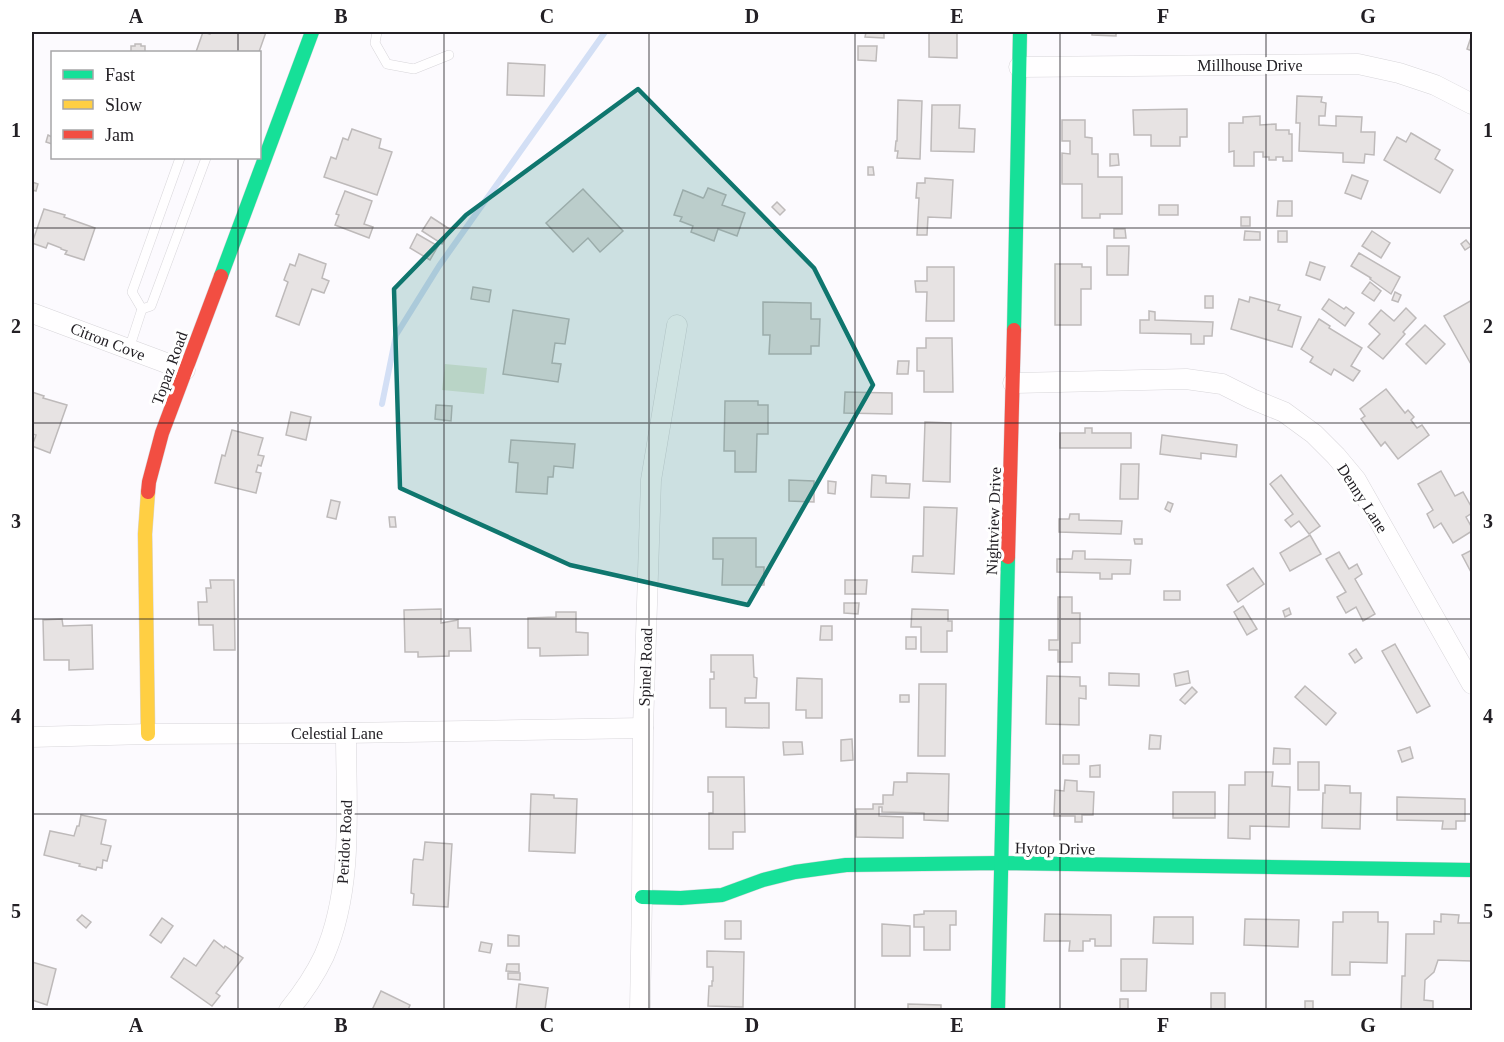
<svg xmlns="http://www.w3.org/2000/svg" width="1504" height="1042" font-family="Georgia,serif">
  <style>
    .green { fill: #e4ecdd }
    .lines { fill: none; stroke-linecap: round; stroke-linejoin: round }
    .stream { stroke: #d3dff5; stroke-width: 6 }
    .building { fill: #e7e3e3; stroke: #bebaba; stroke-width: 1.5 }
    .lane-casing { stroke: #d8d6da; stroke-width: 10 }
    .street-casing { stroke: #d8d6da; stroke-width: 21 }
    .fast-casing { stroke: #d8d6da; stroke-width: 15 }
    .slow-casing { stroke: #d8d6da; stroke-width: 15 }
    .jam-casing { stroke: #d8d6da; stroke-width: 15 }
    .lane { stroke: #fffeff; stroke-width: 9 }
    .street { stroke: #fffeff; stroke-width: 20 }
    .fast { stroke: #16e098; stroke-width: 14 }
    .slow { stroke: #ffcf43; stroke-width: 14 }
    .jam { stroke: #f24e42; stroke-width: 14 }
    .marked { fill: #0f766e; fill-opacity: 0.2; stroke: #0f766e; stroke-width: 4.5; stroke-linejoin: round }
    .grid { fill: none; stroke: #232025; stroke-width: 1.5; stroke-opacity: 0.55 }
    .labels { text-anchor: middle; stroke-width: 6; stroke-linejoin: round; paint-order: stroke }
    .street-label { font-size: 16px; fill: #232025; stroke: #fff }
    .neatline { fill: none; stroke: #232025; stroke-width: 2 }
    .grid-label { font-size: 20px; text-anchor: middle; font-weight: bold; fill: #232025 }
  </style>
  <rect width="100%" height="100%" fill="#fcfafe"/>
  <path class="green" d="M445,364L487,368L484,394L442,390Z"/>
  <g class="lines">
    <path class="stream" d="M382,404L396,335L439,266L605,32"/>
  </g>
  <g class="building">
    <path d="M203,32L210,34L211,32H266L259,52H196Z"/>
    <path d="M866,32H884V38L865,37Z"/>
    <path d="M929,32H957V58L929,57Z"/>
    <path d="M1092,32H1116V36L1092,35Z"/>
    <path d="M1472,34V51L1467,49Z"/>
    <path d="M135,44H141V46H145V52H131V46H135Z"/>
    <path d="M858,46H877L876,61L858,60Z"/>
    <path d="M508,63L545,65L544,96L507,95Z"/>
    <path d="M1297,96L1322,97L1321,102L1326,103L1325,116H1319V125L1336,126V116L1362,117L1361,132H1375L1374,155L1365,154L1364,163L1343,162V153L1299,151L1300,123H1296Z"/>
    <path d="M898,100L922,101L920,159L897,158L898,151H895L896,141H897Z"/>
    <path d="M932,105H960L959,128L975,129L974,152L931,151Z"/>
    <path d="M1187,109V137H1180V146H1151V135H1134L1133,110Z"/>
    <path d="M1260,116V125L1276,124V130H1289V134H1292V161H1283V157H1276V160H1269V157H1263V152H1254V166H1234V151L1229,152V123H1243V117Z"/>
    <path d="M1062,120H1085V137L1092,138V154H1098V177H1122V214H1100V218H1082V184H1062V153L1070,154V141H1062Z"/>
    <path d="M352,129L381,139L379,148L392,152L377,195L324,177L331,157L336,159L343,138L348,140Z"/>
    <path d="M1411,133L1440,150L1435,159L1453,170L1440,193L1384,160L1397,137L1406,142Z"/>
    <path d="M48,135L52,137V144L46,142Z"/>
    <path d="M1110,154H1118L1119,165L1110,166Z"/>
    <path d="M868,167H873L874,175H868Z"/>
    <path d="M1352,175L1368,181L1361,199L1345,193Z"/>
    <path d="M925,178L953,180L951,218L928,217L927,235H917L919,198H916L917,183H925Z"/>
    <path d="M32,182L38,184L36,191L32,190Z"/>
    <path d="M708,188L726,195L722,205L745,213L737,236L718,229L714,241L691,232L693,226L680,221L682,217L674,215L683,190L703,198L704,197Z"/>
    <path d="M583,189L623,231L600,252L588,238L573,252L546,223Z"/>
    <path d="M345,191L372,201L364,224L373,227L369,238L335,225L339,215L336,214Z"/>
    <path d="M1278,201H1292V216H1277Z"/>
    <path d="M777,202L785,210L780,215L772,207Z"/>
    <rect x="1159" y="205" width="19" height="10"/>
    <path d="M44,209L65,215L64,217L95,228L84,260L65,254L67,251L61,249V248L48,243L46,248L32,243Z"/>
    <path d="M431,217L451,230L442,244L422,231Z"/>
    <rect x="1241" y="217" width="9" height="9"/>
    <path d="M1114,229H1125L1126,238H1114Z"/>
    <path d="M1245,231L1260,232V240H1244Z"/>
    <rect x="1278" y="231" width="9" height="11"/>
    <path d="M1372,231L1390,243L1381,258L1362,246Z"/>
    <path d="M417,234L438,246L430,260L410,248Z"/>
    <path d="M1466,240L1471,246L1465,250L1461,244Z"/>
    <path d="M1107,246H1129L1128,275H1107Z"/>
    <path d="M1359,253L1400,277L1391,294L1370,279L1371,278L1351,266Z"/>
    <path d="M299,254L326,264L322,278L329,281L324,293L312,289L299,325L276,316L288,282L284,280L290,264L295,266Z"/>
    <path d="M1310,262L1325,267L1320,280L1306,275Z"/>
    <path d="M1055,264H1082V267H1091V289H1081V325H1055Z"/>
    <path d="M927,267H954V321H926L927,292H916L915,281H927Z"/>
    <path d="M1370,282L1381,291L1374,301L1362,293Z"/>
    <path d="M473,287L491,290L489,302L471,299Z"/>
    <path d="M1395,292L1401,295L1398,302L1392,300Z"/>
    <rect x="1205" y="296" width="8" height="12"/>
    <path d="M1250,297L1280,305L1278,310L1301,317L1292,347L1231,329L1239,299L1249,302Z"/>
    <path d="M1329,299L1344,309L1346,307L1354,313L1345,326L1322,309Z"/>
    <path d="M1472,300V366L1444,316Z"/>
    <path d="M763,302L811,303V319H820L819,346H811V354H769L770,335H763Z"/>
    <path d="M1406,308L1416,318L1403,332L1405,334L1383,359L1368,347L1380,334L1369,324L1381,310L1394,321Z"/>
    <path d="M513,310L569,319L565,344L555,343L552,363L561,364L558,382L503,374Z"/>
    <path d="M1149,311L1155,312V320L1213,322L1212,336H1204V344H1191V334L1140,333V320H1149Z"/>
    <path d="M1319,319L1330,326L1329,328L1362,348L1351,366L1360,371L1353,381L1334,369L1331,375L1310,362L1313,357L1301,349Z"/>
    <path d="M1425,325L1445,344L1426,364L1406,344Z"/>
    <path d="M926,338H952L953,392H924V371H917V348H926Z"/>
    <path d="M898,361H909L908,374H897Z"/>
    <path d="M1386,389L1405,413L1408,410L1414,417L1411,420L1417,428L1422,425L1429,435L1398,459L1385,442L1381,446L1361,419L1365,416L1360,409Z"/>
    <path d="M32,392L44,396L43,398L67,405L50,453L32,446L36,435L32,434Z"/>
    <path d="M845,392L892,393V414L844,413Z"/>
    <path d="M725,401H758V405H768V434H757L756,472H735V451H724Z"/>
    <path d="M436,405L452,406L451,421L435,419Z"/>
    <path d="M291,412L311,417L306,440L286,435Z"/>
    <path d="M925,422L951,423L950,482L923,481Z"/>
    <path d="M1085,428H1092V433H1131V448H1060V433H1085Z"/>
    <path d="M232,430L263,438L258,455L264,456L261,466L258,465L256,472L261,473L256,493L215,483L222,455L225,456Z"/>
    <path d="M1162,435L1237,445L1236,457L1201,453V459L1160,454Z"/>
    <path d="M511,440L575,444L573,468L554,466L553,477H548L547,494L516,492L518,463L509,462Z"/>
    <path d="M1121,464H1139L1138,499H1120Z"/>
    <path d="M1441,471L1455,496L1463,492L1472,508V513L1466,517L1472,528V531L1453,543L1441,523L1434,528L1427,514L1433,510L1418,484Z"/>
    <path d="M872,475L886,476V483L910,484L909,498L871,497Z"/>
    <path d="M1281,475L1320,526L1309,534L1299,521L1291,527L1285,520L1293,514L1270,484Z"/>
    <path d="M789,480L814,481V502L789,501Z"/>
    <path d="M828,481L836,482L835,494L828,493Z"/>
    <path d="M331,500L340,502L336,519L327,517Z"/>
    <path d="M1168,502L1173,504L1170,512L1165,509Z"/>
    <path d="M924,507L957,508L954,574L912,572L913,556H923Z"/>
    <path d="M1070,514H1079V520L1122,521L1121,534L1059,532V519H1069Z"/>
    <path d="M389,517H395L396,527H390Z"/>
    <path d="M1310,535L1321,554L1290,571L1280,553Z"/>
    <path d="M713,538H756V567H764V585H722L723,559H713Z"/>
    <path d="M1134,539H1142V544H1135Z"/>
    <path d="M1472,550V574L1462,555Z"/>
    <path d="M1073,551H1085V559L1131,560L1130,574H1112V579H1100V573L1057,572V559H1072Z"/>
    <path d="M1339,552L1349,569L1357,564L1362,574L1355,579L1375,614L1363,621L1356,607L1346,613L1337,597L1346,592L1326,559Z"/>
    <path d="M1253,568L1264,584L1238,602L1227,585Z"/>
    <path d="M210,580H234L235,650H214L213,625H199L198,602H207L206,588H211Z"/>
    <path d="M845,580H867L866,594H845Z"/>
    <rect x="1164" y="591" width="16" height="9"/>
    <path d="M1058,597H1072V613H1080V643H1072V662H1058V650H1049V640H1058Z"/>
    <path d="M844,603H859L858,614L844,613Z"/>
    <path d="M1243,606L1257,629L1247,635L1234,612Z"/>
    <path d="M1289,608L1291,614L1285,617L1283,611Z"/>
    <path d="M441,609V623L458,620V628H470L471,651H449V656L418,657V652H405L404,610Z"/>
    <path d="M912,609L948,610V621H952V631H947V652H921V627H911Z"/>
    <path d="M556,612H576V632L588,633V655L540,656V648H528V618L556,617Z"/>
    <path d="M62,619L63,626L92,625L93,669L69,670V660H44L43,620Z"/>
    <path d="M821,626H832V640H820Z"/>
    <rect x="906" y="637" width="10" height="12"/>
    <path d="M1395,644L1430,706L1417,713L1382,651Z"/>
    <path d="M1356,649L1362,658L1355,663L1349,654Z"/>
    <path d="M711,655H753L754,677L757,678L756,698H745V703H769V728L726,727V708H710V679H714V672H711Z"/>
    <path d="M1188,671L1190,683L1176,686L1174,674Z"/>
    <path d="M1109,673L1139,674V686L1109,685Z"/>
    <path d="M1047,676L1080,677V686H1086V699L1079,698V725L1046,724Z"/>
    <path d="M797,678L822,679V718H806V710H796Z"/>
    <path d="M919,684H946L945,756H918Z"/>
    <path d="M1305,686L1336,713L1326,725L1295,697Z"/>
    <path d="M1192,687L1197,692L1185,704L1180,700Z"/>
    <rect x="900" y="695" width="9" height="7"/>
    <path d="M1150,735L1161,736L1160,749H1149Z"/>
    <path d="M852,739L853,760L841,761V740Z"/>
    <path d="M783,742H802L803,754L784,755Z"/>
    <path d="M1410,747L1413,758L1402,762L1398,751Z"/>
    <path d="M1274,748L1290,749V764H1273Z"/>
    <rect x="1063" y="755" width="16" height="9"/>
    <rect x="1298" y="762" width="21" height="28"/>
    <path d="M1100,765V777H1090V766Z"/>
    <path d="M1245,772H1273L1272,786L1290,787L1289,827L1250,826V839L1228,838L1229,785H1245Z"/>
    <path d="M907,773L949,774L948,821L924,820V813L882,812V807H879V816L903,817V838L856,837V809H873V804H883V795H893L894,782H907Z"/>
    <path d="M708,777H744L745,832H733V849H709V813H713V792H708Z"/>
    <path d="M1065,780L1077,781V791L1094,792L1093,815H1082V822H1075V816H1054L1055,790L1064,791Z"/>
    <path d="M1325,785L1350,786V793H1361L1360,829L1322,828L1323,793H1325Z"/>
    <rect x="1173" y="792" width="42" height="26"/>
    <path d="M531,794L554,795V798L577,799L575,853L529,851Z"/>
    <path d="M1397,797L1465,799V821H1456V829H1442L1443,821L1397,820Z"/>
    <path d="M81,815L106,820L101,844L111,846L107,861L103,860L102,868L97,867L96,870L79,866L80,864L44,855L50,831L74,836L77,826H79Z"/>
    <path d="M425,842L452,844L448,907L413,905L414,894L411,893L413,861L414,859L423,860Z"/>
    <path d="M924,911H956V925H950V950H924V927H914V915L924,914Z"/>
    <path d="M1343,912H1378V922H1388L1387,963L1350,962V975H1332L1333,922H1343Z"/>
    <path d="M1045,914L1111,915V946H1095V939H1090V941H1083V951H1069L1070,941H1044Z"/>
    <path d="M1441,914L1459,915L1458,923H1472V961L1438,960L1434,972L1425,980L1424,1000L1433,1001V1010H1401L1402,976H1405L1406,934H1434V921L1441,922Z"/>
    <path d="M82,915L91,922L86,928L77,920Z"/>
    <path d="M1154,917H1193V944L1153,943Z"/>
    <path d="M162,918L173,926L161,943L150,935Z"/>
    <path d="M1245,919L1299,920L1298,947L1244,945Z"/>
    <rect x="725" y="921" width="16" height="18"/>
    <path d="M882,924L910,926V956H882Z"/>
    <path d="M508,935L519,936V946H508Z"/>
    <path d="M214,940L224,948L225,946L243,958L216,993L220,996L212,1006L171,977L184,958L196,966Z"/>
    <path d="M481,942L492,944L490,953L479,951Z"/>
    <path d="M707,951L744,952L743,1007L708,1006L709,986H712V981H713V967H707Z"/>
    <path d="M1121,959H1147L1146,991H1121Z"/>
    <path d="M32,962L56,969L47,1005L32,1000Z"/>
    <path d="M507,964H519V972L506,971Z"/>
    <path d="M508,973H520V980L508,979Z"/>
    <path d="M519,984L548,988L545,1010H516Z"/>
    <path d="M381,991L410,1005L408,1010H372Z"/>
    <rect x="1211" y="993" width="14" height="17"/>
    <rect x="1120" y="999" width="8" height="11"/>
    <rect x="1305" y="1001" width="8" height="9"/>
    <path d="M908,1004L941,1005V1010H908Z"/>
  </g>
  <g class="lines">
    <g class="lane-casing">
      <g id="lane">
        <path d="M377,32L375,43L387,64L414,69L449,55"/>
        <path d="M142,309L151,306L206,158"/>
        <path d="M142,309L132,292L180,158"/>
        <path d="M129,349L142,309"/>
      </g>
    </g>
    <g class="street-casing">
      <g id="street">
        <path d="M1019,67L1358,64L1399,73L1435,85L1472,104"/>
        <path d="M32,313L185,370"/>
        <path d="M1013,383L1186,379L1222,384L1252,399L1284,412L1314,434L1336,456L1356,480L1472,684"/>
        <path d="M32,737L148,734L346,733L643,728"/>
        <path d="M289,1010C302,994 315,975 324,956C354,888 346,806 346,733"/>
        <path d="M640,1010L642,897L643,728L651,480L677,325"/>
      </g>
    </g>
    <g class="fast-casing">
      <g id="fast">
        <path d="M221,276L312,32"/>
        <path d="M1014,330L1020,32"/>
        <path d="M642,897L681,898L722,895L763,880L795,872L846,865L1000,863L1472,870"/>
        <path d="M998,1010L1008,557"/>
      </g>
    </g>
    <g class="slow-casing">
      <path id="slow" d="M148,734L145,534L148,492"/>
    </g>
    <g class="jam-casing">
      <g id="jam">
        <path d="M148,492L149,482L162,433L221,276"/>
        <path d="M1008,557L1014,330"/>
      </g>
    </g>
    <use href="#lane" class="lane"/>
    <use href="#street" class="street"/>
    <use href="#fast" class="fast"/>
    <use href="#slow" class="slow"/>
    <use href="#jam" class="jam"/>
  </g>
  <path class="marked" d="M638,89L814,268L873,385L748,605L570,565L400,488L394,289L466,215Z"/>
  <path class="grid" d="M238,32V52M444,32V1010M649,32V1010M855,32V1010M1060,32V1010M1266,32V1010M238,158V1010M32,228H1472M32,423H1472M32,619H1472M32,814H1472"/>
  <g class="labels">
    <g class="street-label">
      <text x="1250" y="71">Millhouse Drive</text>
      <text transform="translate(108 341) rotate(21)" y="6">Citron Cove</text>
      <text transform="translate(169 368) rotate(-70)" y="6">Topaz Road</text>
      <text transform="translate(1363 498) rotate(57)" y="6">Denny Lane</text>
      <text transform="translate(993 521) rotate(-88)" y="6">Nightview Drive</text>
      <text transform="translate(645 667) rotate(-88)" y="6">Spinel Road</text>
      <text x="337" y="739">Celestial Lane</text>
      <text transform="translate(344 842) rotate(-87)" y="6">Peridot Road</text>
      <text transform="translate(1055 848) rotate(1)" y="6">Hytop Drive</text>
    </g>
  </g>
  <rect width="1504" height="1042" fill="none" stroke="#ffffff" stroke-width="66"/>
  <rect x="51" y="51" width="210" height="108" fill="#ffffff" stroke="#a7a6a8" stroke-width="1.5"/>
  <rect x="63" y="70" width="30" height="9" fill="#16e098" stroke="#a7a6a8" stroke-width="1.5"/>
  <text x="105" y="81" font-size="18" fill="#232025">Fast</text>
  <rect x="63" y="100" width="30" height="9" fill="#ffcf43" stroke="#a7a6a8" stroke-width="1.5"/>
  <text x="105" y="111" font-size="18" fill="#232025">Slow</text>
  <rect x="63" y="130" width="30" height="9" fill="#f24e42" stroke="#a7a6a8" stroke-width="1.5"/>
  <text x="105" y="141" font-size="18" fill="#232025">Jam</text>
  <rect x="33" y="33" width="1438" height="976" class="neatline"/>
  <g class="grid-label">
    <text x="136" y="23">A</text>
    <text x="341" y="23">B</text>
    <text x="547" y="23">C</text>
    <text x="752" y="23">D</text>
    <text x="957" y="23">E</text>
    <text x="1163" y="23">F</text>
    <text x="1368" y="23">G</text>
    <text x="16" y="137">1</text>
    <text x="1488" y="137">1</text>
    <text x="16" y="333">2</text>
    <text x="1488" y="333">2</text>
    <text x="16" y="528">3</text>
    <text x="1488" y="528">3</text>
    <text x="16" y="723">4</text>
    <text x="1488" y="723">4</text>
    <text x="16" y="918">5</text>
    <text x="1488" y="918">5</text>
    <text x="136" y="1032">A</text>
    <text x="341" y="1032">B</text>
    <text x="547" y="1032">C</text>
    <text x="752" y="1032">D</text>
    <text x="957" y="1032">E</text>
    <text x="1163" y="1032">F</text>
    <text x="1368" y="1032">G</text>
  </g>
</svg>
